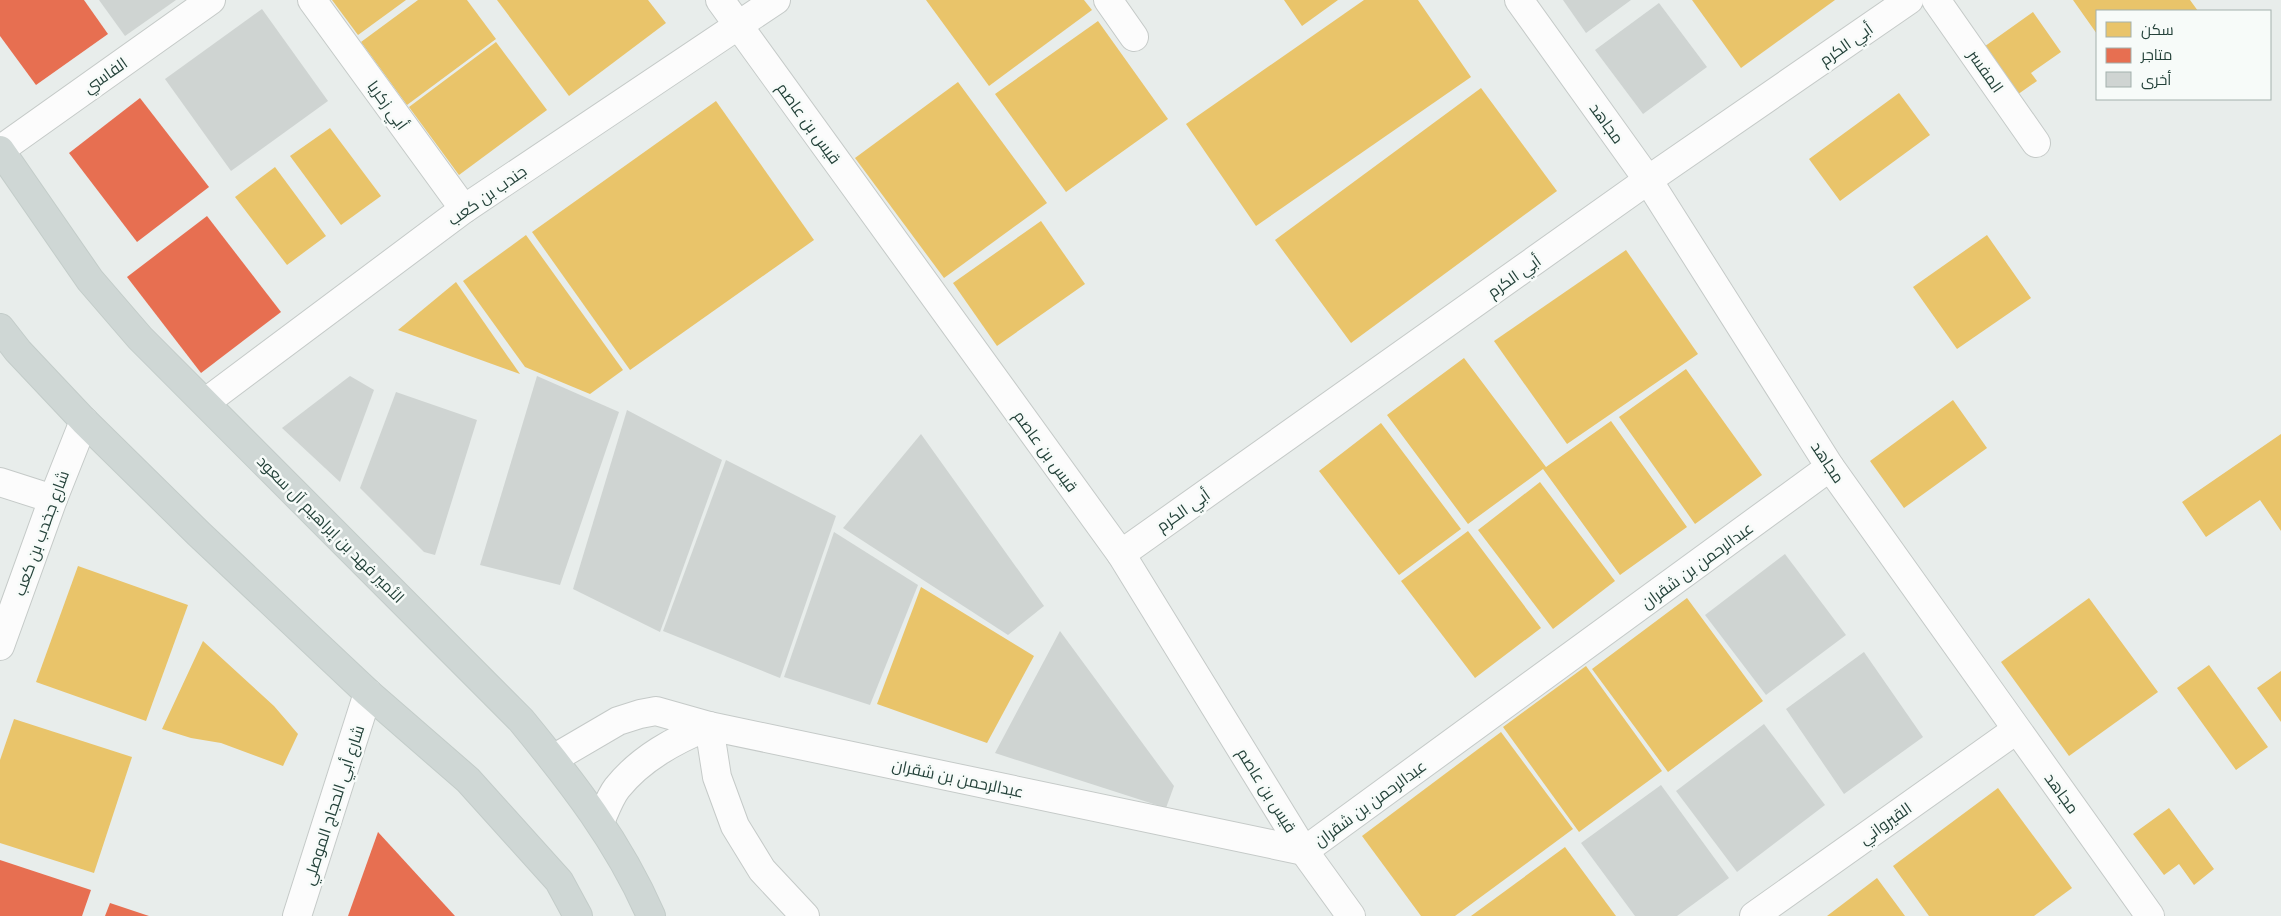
<svg xmlns="http://www.w3.org/2000/svg" width="2281" height="916" font-family="'Noto Sans',Cairo,sans-serif">
  <style>
    .homes { fill: #e9c46a }
    .shops { fill: #e76f51 }
    .building { fill: #cfd4d2 }
    .lines { fill: none; stroke-linecap: round; stroke-linejoin: round }
    .minor-casing { stroke: #c5cac8; stroke-width: 30 }
    .major-casing { stroke: #c3ccc9; stroke-width: 30 }
    .minor { stroke: #fcfcfc; stroke-width: 28 }
    .major { stroke: #cfd7d5; stroke-width: 28 }
    .labels { text-anchor: middle; stroke-width: 5; stroke-linejoin: round; paint-order: stroke }
    .street-label { font-size: 16px; fill: #24423a; stroke: #f7fbf9 }
  </style>
  <rect width="100%" height="100%" fill="#e8edeb"/>
  <g class="homes">
    <path d="M332,0H406L358,35Z"/>
    <path d="M418,0H467L496,39L407,105L361,42Z"/>
    <path d="M497,0H648L666,23L569,96Z"/>
    <path d="M926,0H1084L1092,10L989,86Z"/>
    <path d="M1284,0H1338L1302,26Z"/>
    <path d="M1364,0H1418L1471,77L1256,226L1186,124Z"/>
    <path d="M1692,0H1835L1741,68Z"/>
    <path d="M2073,0H2190L2198,11H2097V34Z"/>
    <path d="M2033,12L2061,52L2031,73L2037,81L2014,97L1981,49Z"/>
    <path d="M1098,21L1168,119L1066,192L995,94Z"/>
    <path d="M496,42L547,110L459,175L409,107Z"/>
    <path d="M958,82L1047,203L944,278L855,158Z"/>
    <path d="M1481,88L1557,191L1351,343L1275,240Z"/>
    <path d="M1899,93L1930,135L1840,201L1809,159Z"/>
    <path d="M716,101L814,240L630,370L532,232Z"/>
    <path d="M330,128L381,196L341,225L290,156Z"/>
    <path d="M275,167L326,236L287,265L235,197Z"/>
    <path d="M1041,221L1085,284L997,346L953,283Z"/>
    <path d="M526,235L623,370L590,394L525,367L463,281Z"/>
    <path d="M1987,235L2031,298L1957,349L1913,287Z"/>
    <path d="M1626,250L1698,354L1567,444L1494,341Z"/>
    <path d="M456,282L520,374L398,330Z"/>
    <path d="M1464,358L1546,467L1611,421L1687,527L1620,575L1543,469L1468,524L1387,415Z"/>
    <path d="M1686,369L1762,475L1695,524L1619,417Z"/>
    <path d="M1953,400L1987,448L1904,508L1870,461Z"/>
    <path d="M1381,423L1461,529L1399,575L1319,471Z"/>
    <path d="M2281,434V531L2260,500L2206,537L2182,502Z"/>
    <path d="M1540,482L1615,581L1553,629L1478,530Z"/>
    <path d="M1468,531L1541,628L1475,678L1401,581Z"/>
    <path d="M78,566L188,605L146,721L36,682Z"/>
    <path d="M921,587L1034,656L987,743L877,704Z"/>
    <path d="M1687,598L1763,701L1668,772L1592,669Z"/>
    <path d="M2089,598L2158,692L2069,756L2001,662Z"/>
    <path d="M203,641L274,706L298,734L283,766L221,743L191,738L162,729Z"/>
    <path d="M2209,665L2268,747L2236,770L2177,688Z"/>
    <path d="M1586,666L1662,771L1579,832L1503,727Z"/>
    <path d="M2281,671V722L2257,688Z"/>
    <path d="M14,719L132,757L94,873L0,843V760Z"/>
    <path d="M1501,732L1573,829L1455,916H1421L1362,836Z"/>
    <path d="M1998,788L2072,888L2034,916H1929L1893,866Z"/>
    <path d="M2169,808L2214,869L2194,885L2179,864L2164,875L2133,834Z"/>
    <path d="M1565,847L1616,916H1471Z"/>
    <path d="M1877,878L1905,916H1827Z"/>
  </g>
  <g class="shops">
    <path d="M0,0H84L108,34L36,85L0,36Z"/>
    <path d="M140,98L209,187L137,242L69,153Z"/>
    <path d="M207,216L281,312L201,373L127,277Z"/>
    <path d="M378,832L455,916H348Z"/>
    <path d="M0,860L91,890L82,916H0Z"/>
    <path d="M110,903L149,916H105Z"/>
  </g>
  <g class="building">
    <path d="M99,0H176L125,36Z"/>
    <path d="M1563,0H1631L1586,33Z"/>
    <path d="M1659,3L1707,67L1643,114L1595,50Z"/>
    <path d="M262,9L328,101L231,171L165,79Z"/>
    <path d="M350,376L374,390L340,482L282,428Z"/>
    <path d="M537,376L619,412L560,585L480,565Z"/>
    <path d="M396,392L477,420L435,555L424,552L360,488Z"/>
    <path d="M627,410L722,460L660,632L573,589Z"/>
    <path d="M921,434L1044,606L1008,635L843,528Z"/>
    <path d="M726,460L836,516L780,678L663,631Z"/>
    <path d="M834,532L918,585L870,705L784,677Z"/>
    <path d="M1785,554L1846,635L1766,695L1705,615Z"/>
    <path d="M1060,631L1174,786L1166,808L995,753Z"/>
    <path d="M1864,652L1923,737L1844,794L1786,709Z"/>
    <path d="M1764,724L1825,805L1737,872L1676,791Z"/>
    <path d="M1661,785L1729,878L1677,916H1635L1581,843Z"/>
  </g>
  <g class="lines">
    <g class="minor-casing">
      <g id="minor">
        <path d="M312,0L464,209"/>
        <path d="M720,0L1121,554L1304,851L1351,916"/>
        <path d="M1108,0L1134,37"/>
        <path d="M1519,0L1648,180L1830,467L2150,916"/>
        <path d="M1936,0L2036,143"/>
        <path d="M0,150L211,0"/>
        <path d="M206,402L464,209L776,0"/>
        <path d="M0,482L53,499"/>
        <path d="M1121,554L1648,180L1909,0"/>
        <path d="M0,646L53,499L84,421"/>
        <path d="M709,726L717,777L735,826L762,870L805,916"/>
        <path d="M553,759L618,721L640,714L656,711L709,726L1304,851L1830,467"/>
        <path d="M600,822C605,811 610,797 617,788C641,758 675,740 709,726"/>
        <path d="M297,916L368,693"/>
        <path d="M1754,916L2016,730"/>
      </g>
    </g>
    <g class="major-casing">
      <g id="major">
        <path d="M0,150L90,280L140,338L521,720C572,782 619,842 651,916"/>
        <path d="M0,328L18,351L84,421L199,534L368,693L468,780L559,881L578,916"/>
      </g>
    </g>
    <use href="#minor" class="minor"/>
    <use href="#major" class="major"/>
  </g>
  <g class="labels">
    <g class="street-label">
      <text transform="translate(1846 44) rotate(-35)" y="6">أبي الكرم</text>
      <text transform="translate(1986 71) rotate(55)" y="6">المفسر</text>
      <text transform="translate(105 75) rotate(-35)" y="6">الفاسي</text>
      <text transform="translate(388 105) rotate(54)" y="6">أبي زكريا</text>
      <text transform="translate(809 123) rotate(54)" y="6">قيس بن عاصم</text>
      <text transform="translate(1607 123) rotate(54)" y="6">مجاهد</text>
      <text transform="translate(487 195) rotate(-35)" y="6">جندب بن كعب</text>
      <text transform="translate(1514 276) rotate(-35)" y="6">أبي الكرم</text>
      <text transform="translate(1046 451) rotate(54)" y="6">قيس بن عاصم</text>
      <text transform="translate(1828 462) rotate(56)" y="6">مجاهد</text>
      <text transform="translate(1183 510) rotate(-35)" y="6">أبي الكرم</text>
      <text transform="translate(331 529) rotate(45)" y="6">الأمير فهد بن إبراهيم آل سعود</text>
      <text transform="translate(41 533) rotate(-70)" y="6">شارع جخدب بن كعب</text>
      <text transform="translate(1697 565) rotate(-36)" y="6">عبدالرحمن بن شقران</text>
      <text transform="translate(958 778) rotate(12)" y="6">عبدالرحمن بن شقران</text>
      <text transform="translate(1267 790) rotate(58)" y="6">قيس بن عاصم</text>
      <text transform="translate(2062 793) rotate(54)" y="6">مجاهد</text>
      <text transform="translate(1370 803) rotate(-36)" y="6">عبدالرحمن بن شقران</text>
      <text transform="translate(333 805) rotate(-72)" y="6">شارع أبي الحجاج الموصلي</text>
      <text transform="translate(1885 823) rotate(-35)" y="6">القيرواني</text>
    </g>
  </g>
  <rect x="2096" y="10" width="175" height="90" fill="#f7fbf9" stroke="#a3b1ad"/>
  <rect x="2106" y="22" width="25" height="15" fill="#e9c46a" stroke="#a3b1ad"/>
  <text x="2141" y="35" font-size="15" fill="#24423a">سكن</text>
  <rect x="2106" y="48" width="25" height="15" fill="#e76f51" stroke="#a3b1ad"/>
  <text x="2141" y="60" font-size="15" fill="#24423a">متاجر</text>
  <rect x="2106" y="72" width="25" height="15" fill="#cfd4d2" stroke="#a3b1ad"/>
  <text x="2141" y="85" font-size="15" fill="#24423a">أخرى</text>
</svg>
